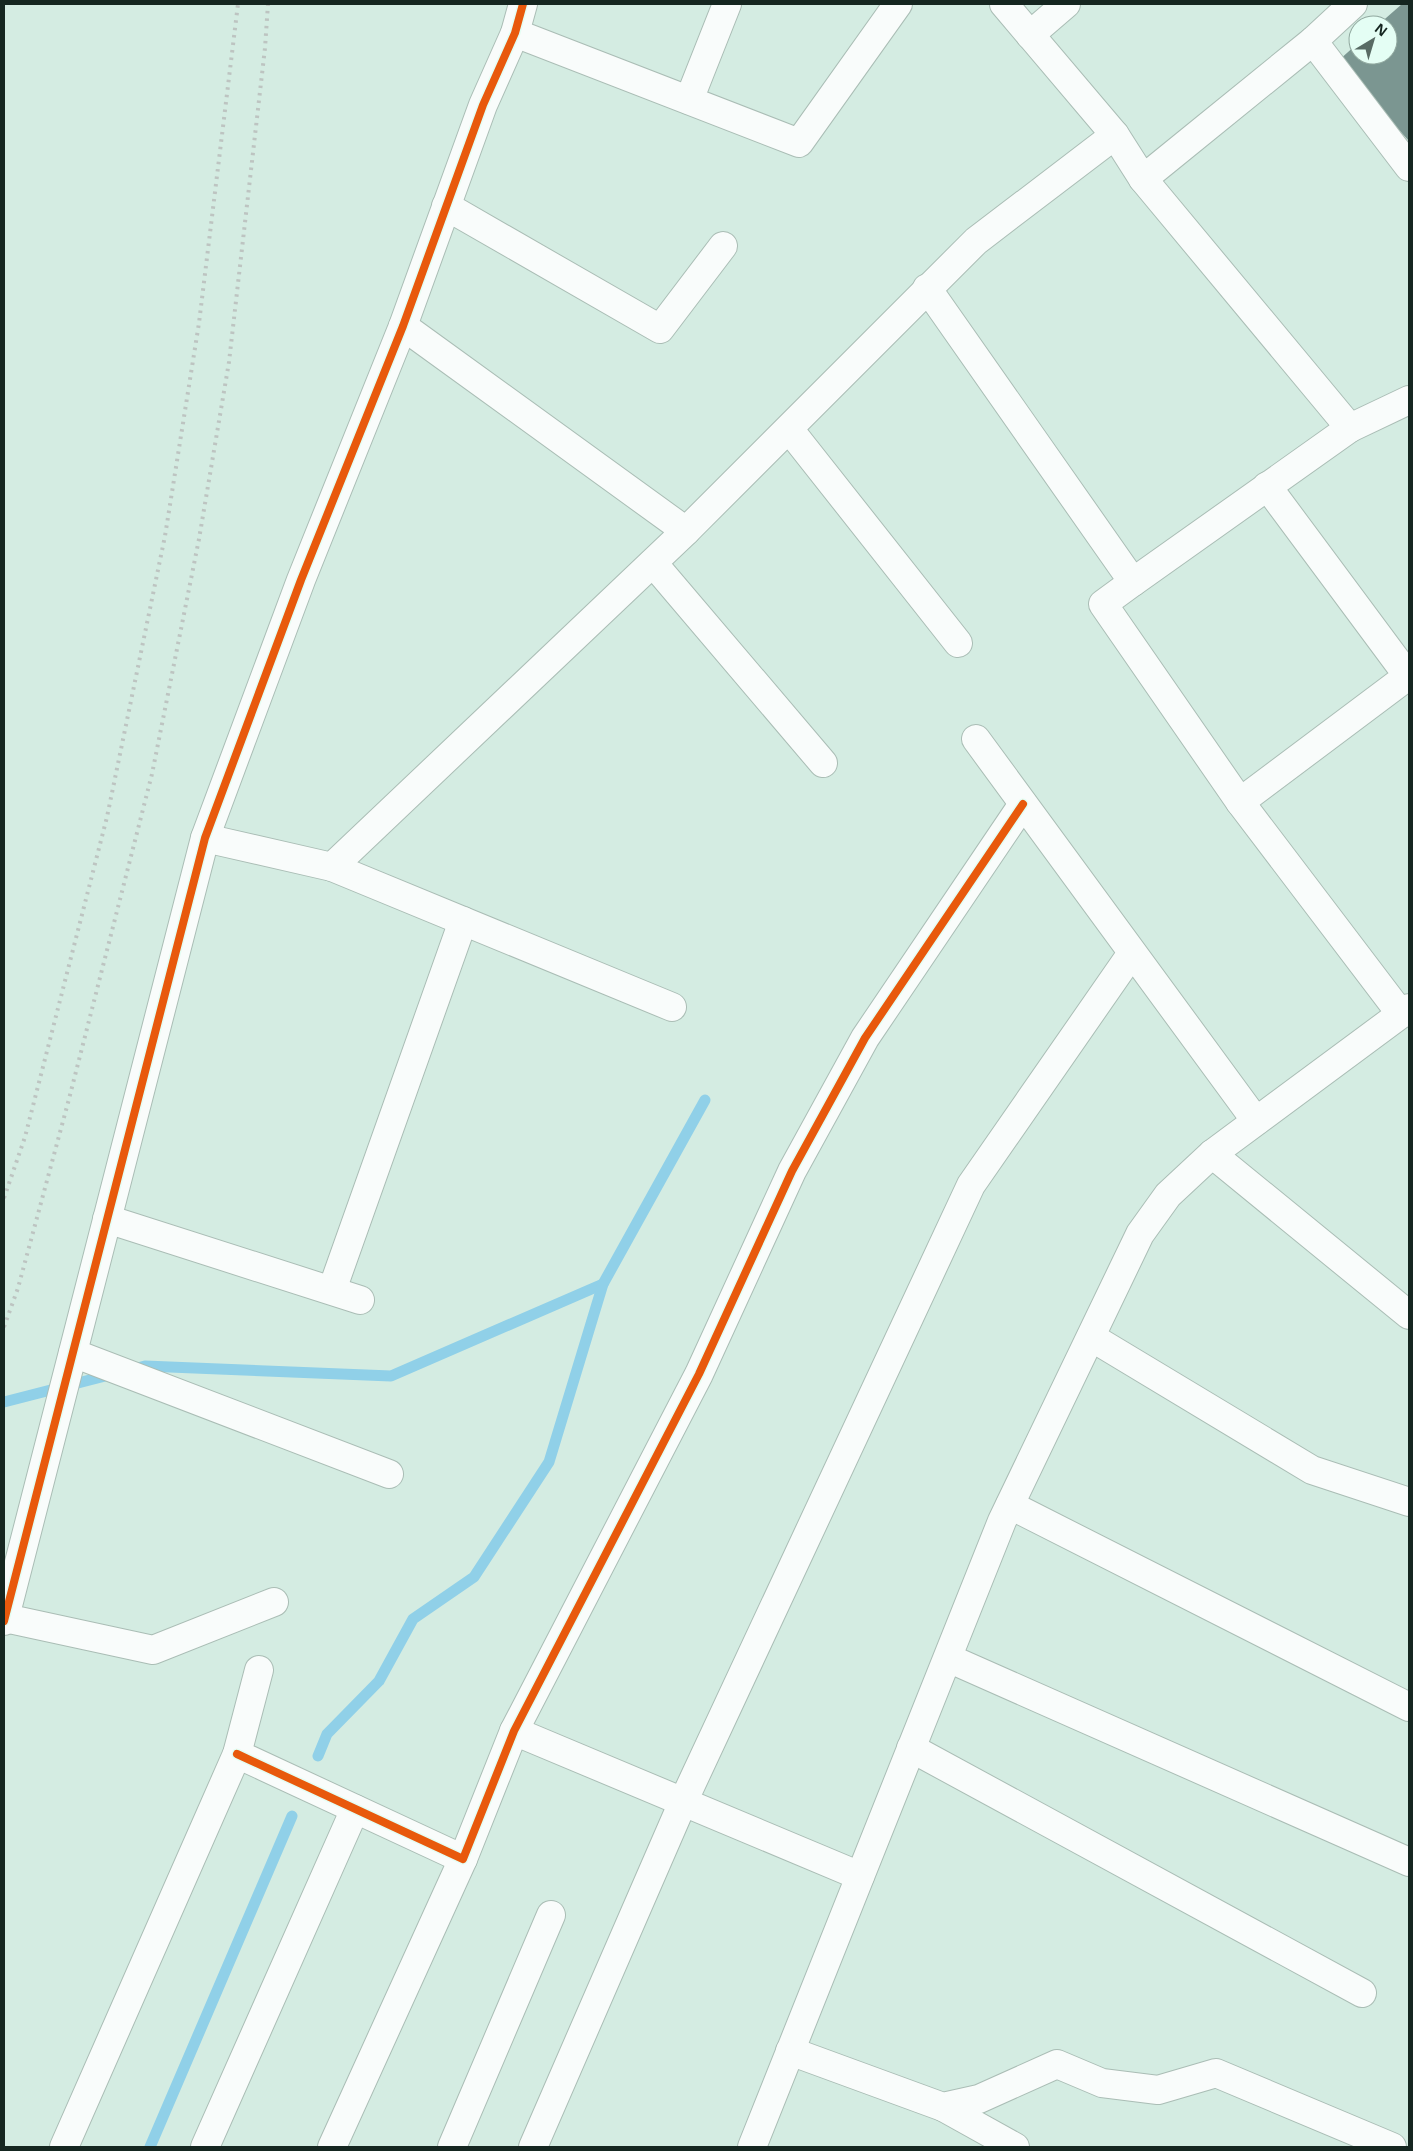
<svg xmlns="http://www.w3.org/2000/svg" width="1413" height="2151" font-family="'Noto Sans',sans-serif">
  <style>
    .lines { fill: none; stroke-linecap: round; stroke-linejoin: round }
    .stream { stroke: #90d0e8; stroke-width: 11 }
    .building { fill: #7b9691 }
    .minor-casing { stroke: #aabdb5; stroke-width: 30 }
    .major-casing { stroke: #aabdb5; stroke-width: 30 }
    .minor { stroke: #f9fcfb; stroke-width: 28 }
    .major { stroke: #f9fcfb; stroke-width: 28 }
    .rail { stroke: #bdc4c1; stroke-width: 4; stroke-dasharray: 2.5 5; stroke-linecap: butt }
    .cycleway-casing { stroke: #e4fef4; stroke-width: 11 }
    .cycleway { stroke: #e8590c; stroke-width: 8 }
  </style>
  <rect width="100%" height="100%" fill="#d4ece2"/>
  <g class="lines">
    <g class="stream">
      <path d="M131,1370L145,1366L391,1376L603,1284"/>
      <path d="M4,1402L113,1374"/>
      <path d="M318,1756L327,1734L379,1681L413,1619L474,1577L549,1462L603,1284L705,1100"/>
      <path d="M150,2147L292,1816"/>
    </g>
  </g>
  <path class="building" d="M1402,4H1409V141L1337,62L1358,43V55H1388V25H1378Z"/>
  <g class="lines">
    <g class="minor-casing">
      <g id="minor">
        <path d="M515,33L799,143L898,4"/>
        <path d="M1030,35L1066,4"/>
        <path d="M1313,41L1409,167"/>
        <path d="M689,100L727,4"/>
        <path d="M1115,135L1143,179L1313,41L1353,4"/>
        <path d="M1143,179L1350,428L1409,400"/>
        <path d="M446,206L660,329L723,246"/>
        <path d="M927,288L1133,582L1103,604L1240,802L1401,1014"/>
        <path d="M789,429L958,643"/>
        <path d="M686,531L976,241L1115,135L1004,4"/>
        <path d="M653,563L823,763"/>
        <path d="M1133,582L1350,428"/>
        <path d="M976,739L1256,1121"/>
        <path d="M1240,802L1408,676L1267,486"/>
        <path d="M205,838L332,867L686,531L403,326"/>
        <path d="M332,867L672,1007"/>
        <path d="M1212,1154L1409,1315"/>
        <path d="M107,1219L360,1300"/>
        <path d="M332,1290L463,921"/>
        <path d="M1091,1337L1312,1470L1409,1502"/>
        <path d="M73,1353L389,1474"/>
        <path d="M1010,1505L1409,1707"/>
        <path d="M5,1618L153,1650L274,1602"/>
        <path d="M4,1621L205,838L301,580L403,326L483,105L515,33L523,4"/>
        <path d="M948,1658L1409,1862"/>
        <path d="M514,1731L860,1876"/>
        <path d="M911,1748L1362,1993"/>
        <path d="M237,1754L463,1859L514,1731L699,1374L792,1171L865,1038L1023,804"/>
        <path d="M790,2051L943,2107L979,2099L1057,2064L1102,2083L1158,2090L1216,2073L1392,2147"/>
        <path d="M943,2107L1015,2147"/>
        <path d="M64,2147L237,1754L259,1670"/>
        <path d="M205,2147L355,1809"/>
        <path d="M332,2147L463,1859"/>
        <path d="M452,2147L551,1915"/>
        <path d="M533,2147L683,1802L971,1185L1132,953"/>
      </g>
    </g>
    <g class="major-casing">
      <path id="major" d="M752,2147L1002,1521L1140,1234L1168,1195L1212,1154L1409,1008"/>
    </g>
    <use href="#minor" class="minor"/>
    <use href="#major" class="major"/>
    <g class="rail">
      <path d="M4,1198L25,1137L107,817L165,536L199,323L238,4"/>
      <path d="M4,1327L18,1288L69,1099L152,774L199,539L229,362L265,48L268,4"/>
    </g>
    <g class="cycleway-casing">
      <g id="cycleway">
        <path d="M4,1621L205,838L301,580L403,326L483,105L515,33L523,4"/>
        <path d="M237,1754L463,1859L514,1731L699,1374L792,1171L865,1038L1023,804"/>
      </g>
    </g>
    <use href="#cycleway" class="cycleway"/>
  </g>
  <rect width="1413" height="2151" fill="none" stroke="#152620" stroke-width="10"/>
  <g transform="translate(1373 40) rotate(38)"><circle r="24" fill="#e4fef4" stroke="#91a89f"/>
  <path d="M0-4L9 19L0 12L-9 19Z" fill="#586b64"/>
  <text y="-8" font-size="14" font-weight="bold" text-anchor="middle" fill="#152620">N</text>
  </g>
</svg>
